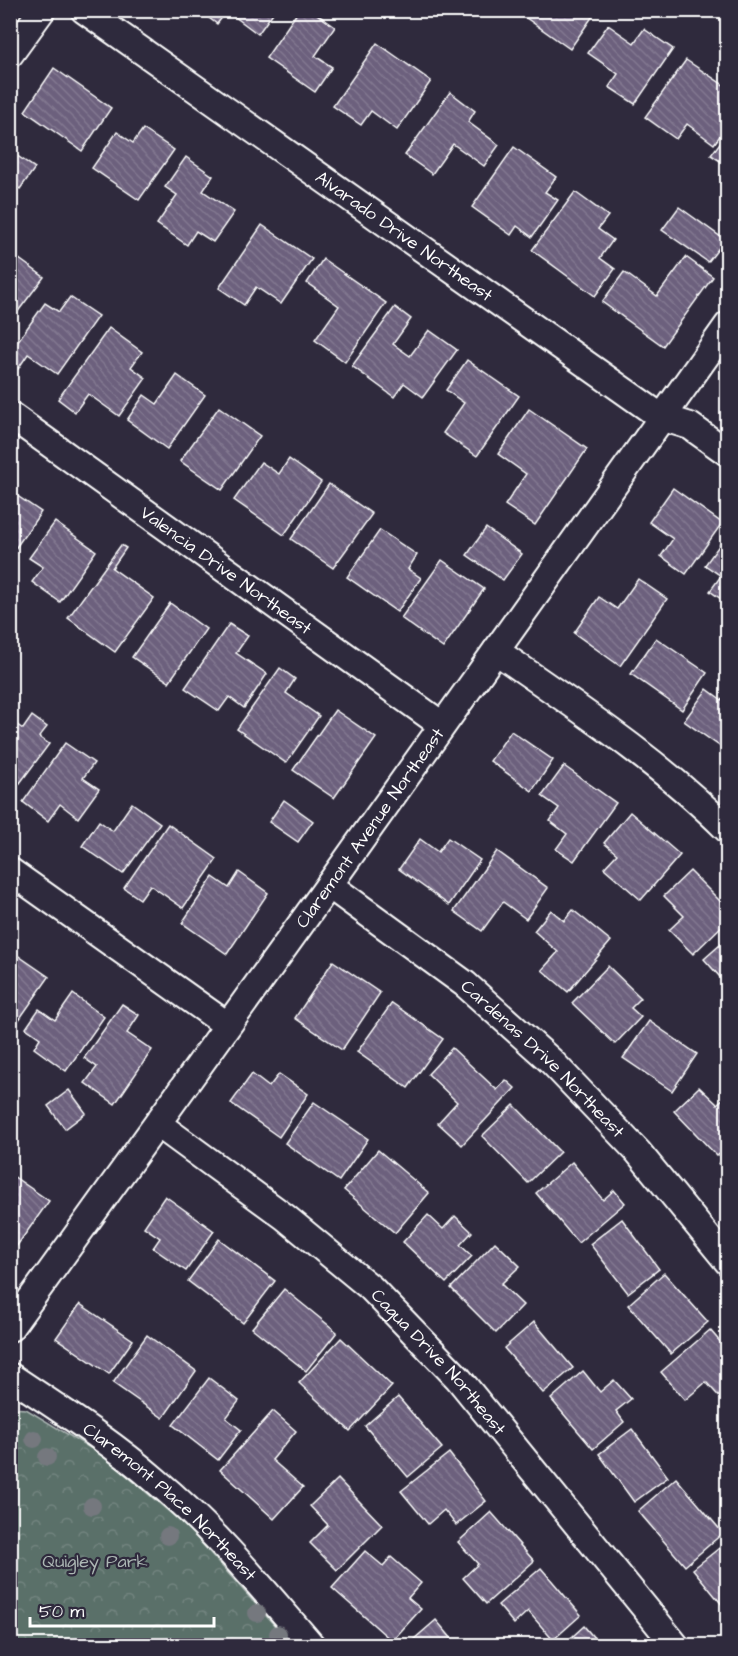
<svg xmlns="http://www.w3.org/2000/svg" width="738" height="1656" font-family="'Architects Daughter',sans-serif">
  <style>
    .forest { fill: url(#forest-crowns); stroke: #acb7b4; stroke-width: 1.5 }
    .building { fill: url(#building-back-hatch); stroke: #fff; stroke-width: 1.5 }
    .lines { fill: none; stroke-linecap: round; stroke-linejoin: round }
    .street-casing { stroke: #fff; stroke-width: 30 }
    .street { stroke: #2f2a3d; stroke-width: 26 }
    .tree { fill: #74787e }
    .labels { text-anchor: middle; stroke-width: 4.5; stroke-linejoin: round; paint-order: stroke }
    .street-label { font-size: 18px; fill: #fff; stroke: #2f2a3d }
    .park-label { font-size: 18px; fill: #acb7b4; stroke: #2f2a3d }
  </style>
  <defs>
    <pattern id="forest-crowns" width="20" height="18" patternUnits="userSpaceOnUse" patternTransform="scale(1.5)"><rect width="20" height="18" fill="#5a6f69"/><path d="M2 6a3 3 0 1 1 6 0M12 15a3 3 0 1 1 6 0" fill="none" stroke="#738580"/></pattern>
    <pattern id="building-back-hatch" width="6" height="6" patternUnits="userSpaceOnUse" patternTransform="scale(1.5)"><rect width="6" height="6" fill="#6c607d"/><path d="M-1 5l2 2M0 0l6 6M5-1l2 2" fill="none" stroke="#827890"/></pattern>
  </defs>
  <rect width="100%" height="100%" fill="#2f2a3d"/>
  <filter id="ink" filterUnits="userSpaceOnUse"><feTurbulence type="fractalNoise" baseFrequency=".0167" numOctaves="2"/><feDisplacementMap in="SourceGraphic" scale="12" xChannelSelector="R" yChannelSelector="G"/><feConvolveMatrix kernelMatrix="1 2 1 2 8 2 1 2 1" color-interpolation-filters="sRGB"/></filter>
  <g filter="url(#ink)">
    <path class="forest" d="M11,1408L26,1409L105,1457L188,1528L292,1645H11Z"/>
    <g class="building">
      <path d="M202,10H275L258,34L227,11L217,24L201,12Z"/>
      <path d="M299,10H311L335,27L315,56L332,67L315,92L266,58Z"/>
      <path d="M525,10H597L570,49L522,15Z"/>
      <path d="M608,25L634,43L644,29L673,49L635,104L609,87L618,74L588,53Z"/>
      <path d="M377,43L431,81L397,130L371,111L361,125L333,106Z"/>
      <path d="M686,60L728,88V101L723,108L728,111V125L714,144L687,124L676,139L645,117Z"/>
      <path d="M54,68L111,108L82,151L25,111Z"/>
      <path d="M450,92L475,111L468,122L499,145L484,166L453,144L432,174L405,155Z"/>
      <path d="M143,129L174,150L139,200L92,168L117,132L133,143Z"/>
      <path d="M728,132V166L711,155Z"/>
      <path d="M514,147L556,177L545,192L558,200L532,237L517,226L511,235L472,207Z"/>
      <path d="M10,151L35,168L20,189L10,182Z"/>
      <path d="M186,157L213,176L203,191L234,212L213,242L196,231L187,245L157,224L177,195L165,187Z"/>
      <path d="M575,192L608,216L598,229L613,240L600,258L615,269L595,296L532,250Z"/>
      <path d="M679,207L725,240L708,262L662,230Z"/>
      <path d="M262,225L312,259L281,304L256,287L244,305L219,288Z"/>
      <path d="M15,256L44,277L10,322V261Z"/>
      <path d="M686,257L713,277L663,346L602,302L624,272L657,296Z"/>
      <path d="M323,259L386,303L345,362L315,340L339,306L307,283Z"/>
      <path d="M70,297L98,316L57,374L28,354L18,369L10,363V352L45,303L59,312Z"/>
      <path d="M395,307L411,319L393,344L410,356L429,330L457,350L423,397L404,383L394,397L352,366Z"/>
      <path d="M109,328L142,352L131,367L146,378L119,416L88,394L75,412L58,399Z"/>
      <path d="M467,360L519,396L477,456L443,433L464,403L446,390Z"/>
      <path d="M177,375L205,395L167,449L127,420L144,395L157,404Z"/>
      <path d="M219,407L260,436L222,490L180,461Z"/>
      <path d="M529,409L587,449L535,525L505,505L526,474L498,454Z"/>
      <path d="M289,459L321,482L284,535L234,500L261,462L279,474Z"/>
      <path d="M329,484L372,514L333,568L291,539Z"/>
      <path d="M673,488L722,523L686,574L661,556L673,539L649,522Z"/>
      <path d="M10,491L41,512L10,556Z"/>
      <path d="M55,522L96,551L60,602L32,582L43,567L29,558Z"/>
      <path d="M486,528L522,554L503,580L467,555Z"/>
      <path d="M380,530L417,555L408,569L421,578L397,612L347,577Z"/>
      <path d="M728,533V604L710,591L721,576L705,565Z"/>
      <path d="M121,545L126,548L112,568L154,598L115,652L68,618Z"/>
      <path d="M442,560L484,589L443,648L401,618Z"/>
      <path d="M638,579L667,599L620,666L574,633L599,597L617,609Z"/>
      <path d="M170,603L206,629L169,682L132,657Z"/>
      <path d="M229,624L248,636L236,653L267,674L244,708L229,697L219,711L185,688Z"/>
      <path d="M656,638L707,673L682,710L631,674Z"/>
      <path d="M280,668L295,679L286,693L319,716L286,763L237,729Z"/>
      <path d="M707,689L722,700L728,692V752L684,721Z"/>
      <path d="M335,710L376,738L334,798L293,770Z"/>
      <path d="M32,716L47,727L39,737L49,744L17,787L10,782V720L23,729Z"/>
      <path d="M511,731L553,760L532,791L490,761Z"/>
      <path d="M65,743L94,763L83,778L99,789L78,818L60,804L48,821L23,802Z"/>
      <path d="M564,766L616,803L574,861L556,849L567,834L550,821L559,808L542,796Z"/>
      <path d="M284,800L313,821L298,842L269,822Z"/>
      <path d="M132,803L160,823L123,874L82,846L99,821L113,831Z"/>
      <path d="M630,812L680,855L641,900L604,868L617,854L604,843Z"/>
      <path d="M168,824L217,859L183,908L150,885L140,899L124,888Z"/>
      <path d="M448,838L480,860L449,905L399,869L420,839L438,852Z"/>
      <path d="M497,851L548,888L526,919L503,902L482,931L454,911Z"/>
      <path d="M690,871L728,909V920L693,954L669,930L684,916L664,896Z"/>
      <path d="M239,872L268,893L227,954L182,923L213,877L229,888Z"/>
      <path d="M551,910L564,921L573,910L611,941L568,992L542,970L558,952L534,931Z"/>
      <path d="M728,938V986L704,959Z"/>
      <path d="M10,950L49,977L11,1031L10,1030Z"/>
      <path d="M333,961L380,993L342,1050L295,1018Z"/>
      <path d="M608,966L641,998L631,1008L641,1017L615,1044L572,1003Z"/>
      <path d="M73,994L104,1017L66,1071L34,1048L40,1038L26,1028L39,1009L55,1020Z"/>
      <path d="M392,1003L443,1039L408,1088L357,1052Z"/>
      <path d="M122,1004L139,1015L127,1033L152,1050L115,1104L85,1083L97,1067L84,1058Z"/>
      <path d="M649,1021L697,1054L672,1091L623,1058Z"/>
      <path d="M452,1048L497,1090L506,1080L515,1088L462,1145L438,1123L457,1102L428,1074Z"/>
      <path d="M252,1074L269,1087L279,1074L308,1094L279,1137L231,1103Z"/>
      <path d="M699,1087L717,1104L726,1096L728,1098V1147L717,1156L674,1111Z"/>
      <path d="M69,1090L86,1113L65,1129L48,1106Z"/>
      <path d="M314,1102L368,1139L339,1181L285,1143Z"/>
      <path d="M514,1105L560,1152L528,1183L482,1136Z"/>
      <path d="M378,1150L429,1193L395,1233L344,1190Z"/>
      <path d="M728,1157V1173L719,1163Z"/>
      <path d="M572,1162L603,1200L614,1190L625,1203L578,1243L536,1193Z"/>
      <path d="M10,1174L49,1201L11,1254H10Z"/>
      <path d="M165,1196L214,1231L186,1271L153,1248L160,1238L144,1227Z"/>
      <path d="M428,1215L443,1229L455,1216L472,1232L460,1245L472,1256L446,1283L403,1242Z"/>
      <path d="M622,1219L659,1269L628,1293L590,1244Z"/>
      <path d="M219,1239L275,1281L243,1323L188,1281Z"/>
      <path d="M495,1242L520,1266L501,1284L523,1305L496,1333L451,1288Z"/>
      <path d="M664,1273L708,1322L671,1354L628,1305Z"/>
      <path d="M284,1289L337,1332L306,1371L252,1328Z"/>
      <path d="M80,1304L133,1340L109,1374L56,1338Z"/>
      <path d="M534,1322L573,1368L543,1393L504,1348Z"/>
      <path d="M710,1330L728,1351V1399L724,1402L706,1382L685,1400L661,1372Z"/>
      <path d="M147,1335L196,1371L163,1418L113,1383Z"/>
      <path d="M341,1338L392,1386L350,1431L299,1383Z"/>
      <path d="M583,1371L600,1392L614,1380L631,1399L616,1411L624,1422L593,1449L551,1399Z"/>
      <path d="M209,1378L239,1401L226,1418L241,1430L218,1460L173,1425Z"/>
      <path d="M398,1397L442,1448L408,1477L365,1426Z"/>
      <path d="M273,1411L296,1431L272,1460L303,1487L274,1519L220,1470Z"/>
      <path d="M632,1429L668,1477L634,1502L599,1454Z"/>
      <path d="M728,1437V1449L721,1442Z"/>
      <path d="M449,1453L486,1501L456,1525L444,1510L428,1524L401,1491Z"/>
      <path d="M676,1478L723,1533L685,1566L638,1511Z"/>
      <path d="M338,1479L382,1525L337,1570L310,1543L328,1525L310,1506Z"/>
      <path d="M491,1512L534,1561L486,1604L463,1578L478,1564L458,1542Z"/>
      <path d="M728,1541V1612L693,1569Z"/>
      <path d="M365,1551L383,1566L391,1557L421,1583L408,1598L421,1609L392,1641L332,1588Z"/>
      <path d="M541,1568L581,1615L553,1640L528,1611L514,1624L498,1605Z"/>
      <path d="M436,1620L458,1646H406Z"/>
      <path d="M584,1626L601,1646H562Z"/>
    </g>
    <g class="lines">
      <g class="street-casing">
        <g id="street">
          <path id="s1" d="M84,10L661,417L690,426L728,453"/>
          <path d="M10,54L42,10"/>
          <path id="s2" d="M10,415L442,725"/>
          <path d="M496,651C575,706 659,761 728,830"/>
          <path d="M10,871L227,1025"/>
          <path id="s3" d="M329,885L465,984L551,1061L638,1152L728,1262"/>
          <path id="s4" d="M158,1124L285,1217L371,1288L458,1378L676,1646"/>
          <path id="s5" d="M10,1328L329,885L728,325"/>
          <path id="s6" d="M10,1376C59,1409 110,1441 155,1480C214,1529 262,1588 312,1646"/>
        </g>
      </g>
      <use href="#street" class="street"/>
    </g>
    <g class="tree">
      <circle cx="34" cy="1439" r="9"/>
      <circle cx="47" cy="1457" r="9"/>
      <circle cx="92" cy="1506" r="9"/>
      <circle cx="168" cy="1536" r="9"/>
      <circle cx="257" cy="1613" r="9"/>
      <circle cx="278" cy="1634" r="9"/>
    </g>
  </g>
  <g class="labels">
    <g class="street-label">
      <text dy="6" stroke="none"><textPath href="#s1" startOffset="392">Alvarado Drive Northeast</textPath></text>
      <text dy="6" stroke="none"><textPath href="#s2" startOffset="266">Valencia Drive Northeast</textPath></text>
      <text dy="6" stroke="none"><textPath href="#s5" startOffset="616">Claremont Avenue Northeast</textPath></text>
      <text dy="6" stroke="none"><textPath href="#s3" startOffset="276">Cardenas Drive Northeast</textPath></text>
      <text dy="6" stroke="none"><textPath href="#s4" startOffset="369">Cagua Drive Northeast</textPath></text>
      <text dy="6" stroke="none"><textPath href="#s6" startOffset="204">Claremont Place Northeast</textPath></text>
    </g>
    <g class="park-label">
      <text x="95" y="1567">Quigley Park</text>
    </g>
  </g>
  <rect width="738" height="1656" fill="none" stroke="#2f2a3d" stroke-width="36"/>
  <rect x="18" y="18" width="702" height="1620" fill="none" stroke="#fff" stroke-width="2" filter="url(#ink)"/>
  <path d="M30 1617v9h184v-9" fill="none" stroke="#ffffff" stroke-width="3"/>
  <text x="39" y="1617" font-size="18" fill="#ffffff" stroke="#2f2a3d" stroke-width="4.5" paint-order="stroke">50 m</text>
</svg>
